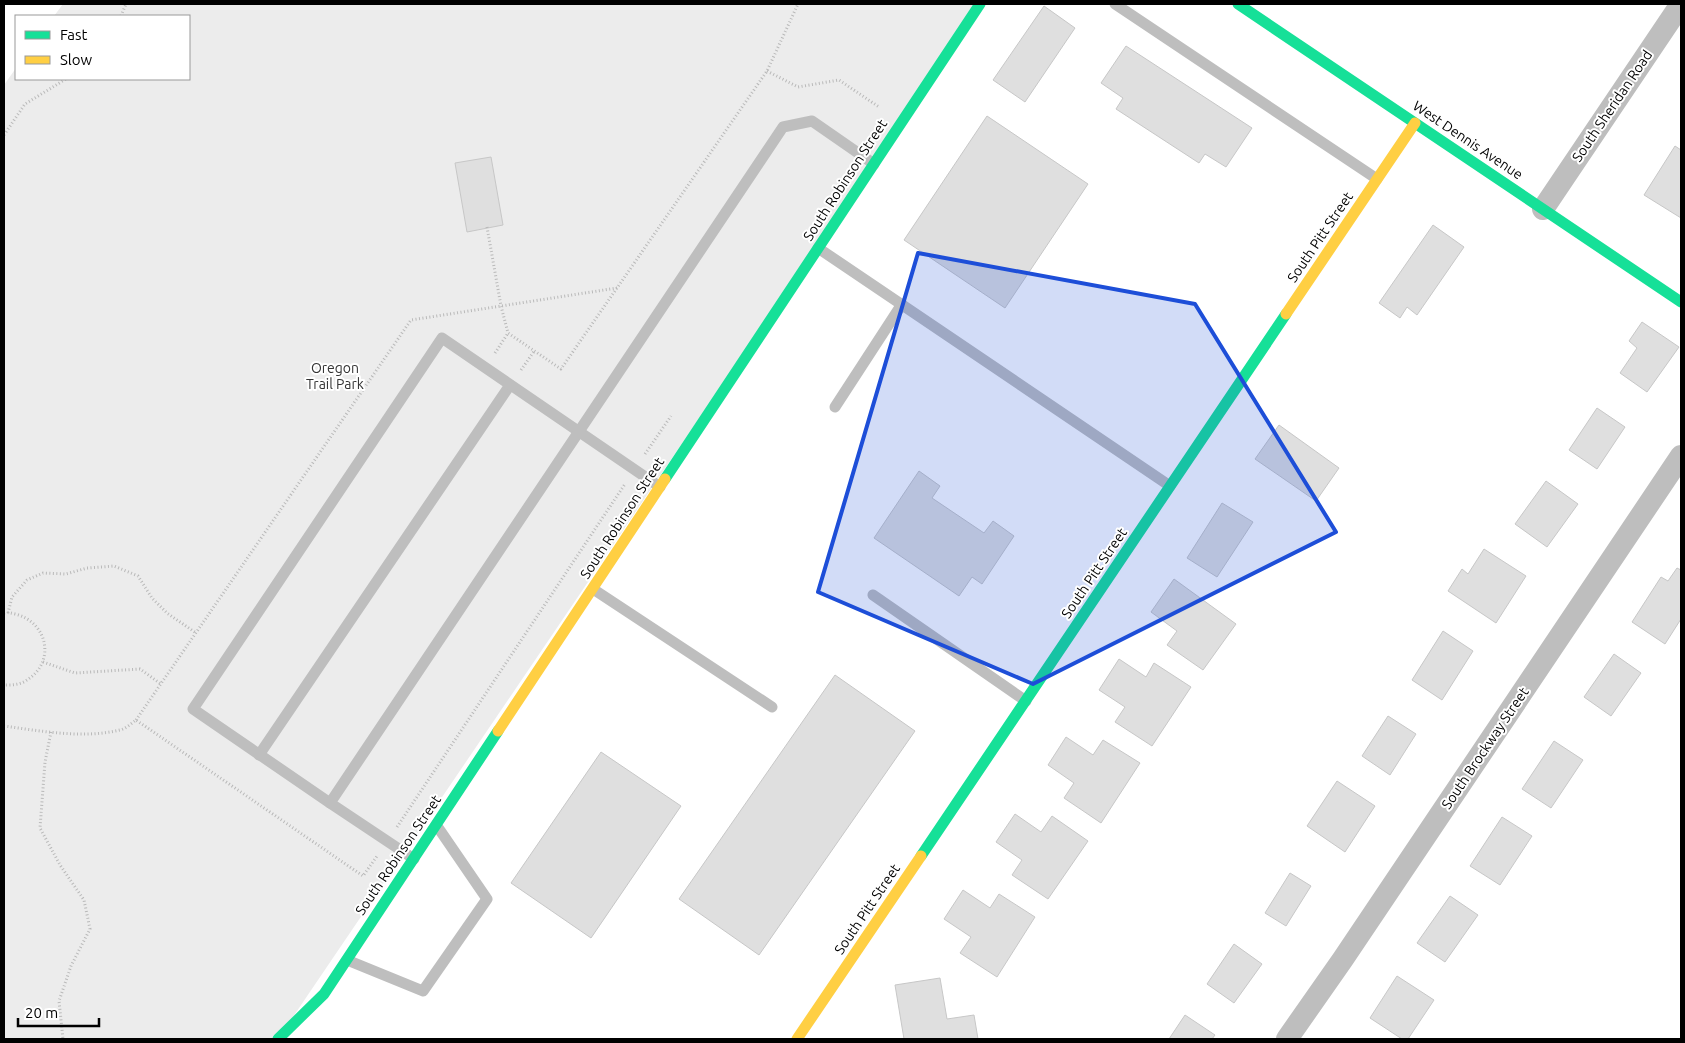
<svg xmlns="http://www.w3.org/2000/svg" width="1685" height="1043" font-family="Ubuntu,sans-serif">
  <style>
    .green { fill: #ececec }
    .building { fill: #dfdfdf; stroke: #c7c7c7 }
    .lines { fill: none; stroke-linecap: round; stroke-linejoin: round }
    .path { stroke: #b9b9b9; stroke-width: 3; stroke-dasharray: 1 2.5; stroke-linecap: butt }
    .lane { stroke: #bebebe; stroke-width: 11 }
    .street { stroke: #bebebe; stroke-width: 22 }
    .fast { stroke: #16e098; stroke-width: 11 }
    .slow { stroke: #ffcf43; stroke-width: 11 }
    .marked { fill: #1d4ed8; fill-opacity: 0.2; stroke: #1d4ed8; stroke-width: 4; stroke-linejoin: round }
    .labels { text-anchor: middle; stroke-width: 4; stroke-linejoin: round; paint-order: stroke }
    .street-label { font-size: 14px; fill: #000; stroke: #fff }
    .park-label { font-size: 14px; fill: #333; stroke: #fff }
  </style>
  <rect width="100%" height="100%" fill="#fff"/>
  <path class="green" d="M63,4H980L278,1039H4V85L16,68V79H189V16H54Z"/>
  <g class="building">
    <path d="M1044,6L1075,28L1025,102L993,80Z"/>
    <path d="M1126,46L1252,128L1226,167L1205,154L1199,163L1116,109L1123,98L1101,83Z"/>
    <path d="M987,116L1088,184L1005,308L904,240Z"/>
    <path d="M1675,146L1681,150V218L1644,195Z"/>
    <path d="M491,157L503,225L467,232L455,163Z"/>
    <path d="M1433,225L1464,247L1417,315L1407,307L1400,318L1379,303Z"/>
    <path d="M1642,322L1679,347L1647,392L1620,373L1637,348L1629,341Z"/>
    <path d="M1597,408L1625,427L1597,469L1569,450Z"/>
    <path d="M1279,425L1339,468L1316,501L1255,459Z"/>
    <path d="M919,471L940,486L932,498L984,533L993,521L1014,536L982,584L972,577L959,596L874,538Z"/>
    <path d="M1546,481L1578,504L1547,547L1515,524Z"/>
    <path d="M1222,503L1253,522L1217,577L1187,558Z"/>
    <path d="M1484,549L1526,576L1496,623L1448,591L1462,569L1468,574Z"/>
    <path d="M1677,568L1681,570V619L1665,644L1632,622L1661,577L1668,581Z"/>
    <path d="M1174,579L1236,624L1203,670L1167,645L1177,631L1151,612Z"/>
    <path d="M1443,631L1473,651L1442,700L1412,680Z"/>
    <path d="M1614,654L1641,673L1611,716L1584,697Z"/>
    <path d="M1119,659L1146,677L1154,663L1191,687L1152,746L1115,722L1125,707L1099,690Z"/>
    <path d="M835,675L915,731L759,955L679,899Z"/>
    <path d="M1388,716L1416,734L1390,775L1362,756Z"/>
    <path d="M1066,737L1093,755L1103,740L1140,763L1101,823L1064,798L1074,783L1048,765Z"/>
    <path d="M1554,741L1583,760L1551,808L1522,789Z"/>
    <path d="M601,752L681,806L591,938L511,883Z"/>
    <path d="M1337,781L1375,806L1345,852L1307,826Z"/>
    <path d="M1015,814L1041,832L1052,816L1088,841L1048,899L1012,875L1022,860L996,842Z"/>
    <path d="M1502,817L1532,836L1500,885L1470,866Z"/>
    <path d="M1290,873L1311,886L1286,926L1265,913Z"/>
    <path d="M963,890L990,908L999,894L1035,917L997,977L960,953L971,937L944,919Z"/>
    <path d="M1450,896L1478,915L1445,962L1417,943Z"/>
    <path d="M1234,944L1262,964L1234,1003L1207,984Z"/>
    <path d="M1397,976L1434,1000L1408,1039H1402L1370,1018Z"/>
    <path d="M940,978L947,1019L974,1015L978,1039H904L895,985Z"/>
    <path d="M1185,1015L1215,1035L1212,1039H1169Z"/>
  </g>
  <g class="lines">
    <g class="path">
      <path d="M121,16L126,4"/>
      <path d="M767,71L798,87L839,80L879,107"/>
      <path d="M4,135L25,104L66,79"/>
      <path d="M487,227L501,306L508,333L561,369L767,71L798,4"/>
      <path d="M495,353L508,333"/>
      <path d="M521,370L535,350"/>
      <path d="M645,454L671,416"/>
      <path d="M4,613C8,612 11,613 15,614C48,622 56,662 27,680C20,685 12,685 4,685"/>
      <path d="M8,613L12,597L27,580L43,573L66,574L87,568L114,566L138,576L152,598L167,613L196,633"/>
      <path d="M43,662L75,673L140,669L161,684"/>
      <path d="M136,720L411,320L617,288"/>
      <path d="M4,726C41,731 83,739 120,730C125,729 131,724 136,720L363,876L377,856"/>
      <path d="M51,732L45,762L40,828L60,865L84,900L90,929L71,966L59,1001L63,1039"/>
      <path d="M397,827L625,484"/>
    </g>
    <g class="lane">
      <path d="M1115,4L1377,179"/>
      <path d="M818,248L1170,486"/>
      <path d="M835,407L902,304"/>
      <path d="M593,589L772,707"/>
      <path d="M873,595L1026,701"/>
      <path d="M259,755L510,385"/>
      <path d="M330,803L193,709L442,338L660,487"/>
      <path d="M414,859L330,803L783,127L812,121L874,164"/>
      <path d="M347,960L423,991L487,899L437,826"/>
    </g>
    <g class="street">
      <path d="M1543,209L1681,4"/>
      <path d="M1287,1039L1343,959L1681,456"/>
    </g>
    <g class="fast">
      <path d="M1238,4L1681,302"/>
      <path d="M665,479L980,4"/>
      <path d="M921,856L1286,314"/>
      <path d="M278,1039L324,994L498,731"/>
    </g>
    <g class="slow">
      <path d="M1286,314L1415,123"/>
      <path d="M498,731L665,479"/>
      <path d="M797,1039L921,856"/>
    </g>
  </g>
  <path class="marked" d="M918,253L1195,304L1336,532L1033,684L818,592Z"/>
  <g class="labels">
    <g class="street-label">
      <text transform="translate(1612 106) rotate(-56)" y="5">South Sheridan Road</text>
      <text transform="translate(1468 140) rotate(34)" y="5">West Dennis Avenue</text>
      <text transform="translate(845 180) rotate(-57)" y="5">South Robinson Street</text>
      <text transform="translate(1320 237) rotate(-56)" y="5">South Pitt Street</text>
      <text transform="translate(622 518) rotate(-57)" y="5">South Robinson Street</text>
      <text transform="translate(1094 573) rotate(-56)" y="5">South Pitt Street</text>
      <text transform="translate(1485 748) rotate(-56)" y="5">South Brockway Street</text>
      <text transform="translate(398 855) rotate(-56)" y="5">South Robinson Street</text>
      <text transform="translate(867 909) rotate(-56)" y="5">South Pitt Street</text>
    </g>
    <g class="park-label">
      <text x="335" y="373">Oregon<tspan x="335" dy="16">Trail Park</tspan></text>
    </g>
  </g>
  <rect width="1685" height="1043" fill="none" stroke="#000000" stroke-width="10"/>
  <rect x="15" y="15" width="175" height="65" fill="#ffffff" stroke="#999999"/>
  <rect x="25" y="31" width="25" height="8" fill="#16e098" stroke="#999999"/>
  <text x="60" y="40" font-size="15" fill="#000000">Fast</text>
  <rect x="25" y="56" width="25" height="8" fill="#ffcf43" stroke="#999999"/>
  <text x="60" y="65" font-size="15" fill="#000000">Slow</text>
  <path d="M18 1018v8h81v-8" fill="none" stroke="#000000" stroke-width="2.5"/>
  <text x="25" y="1018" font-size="15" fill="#000000" stroke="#ffffff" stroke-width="4" paint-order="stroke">20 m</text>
</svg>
